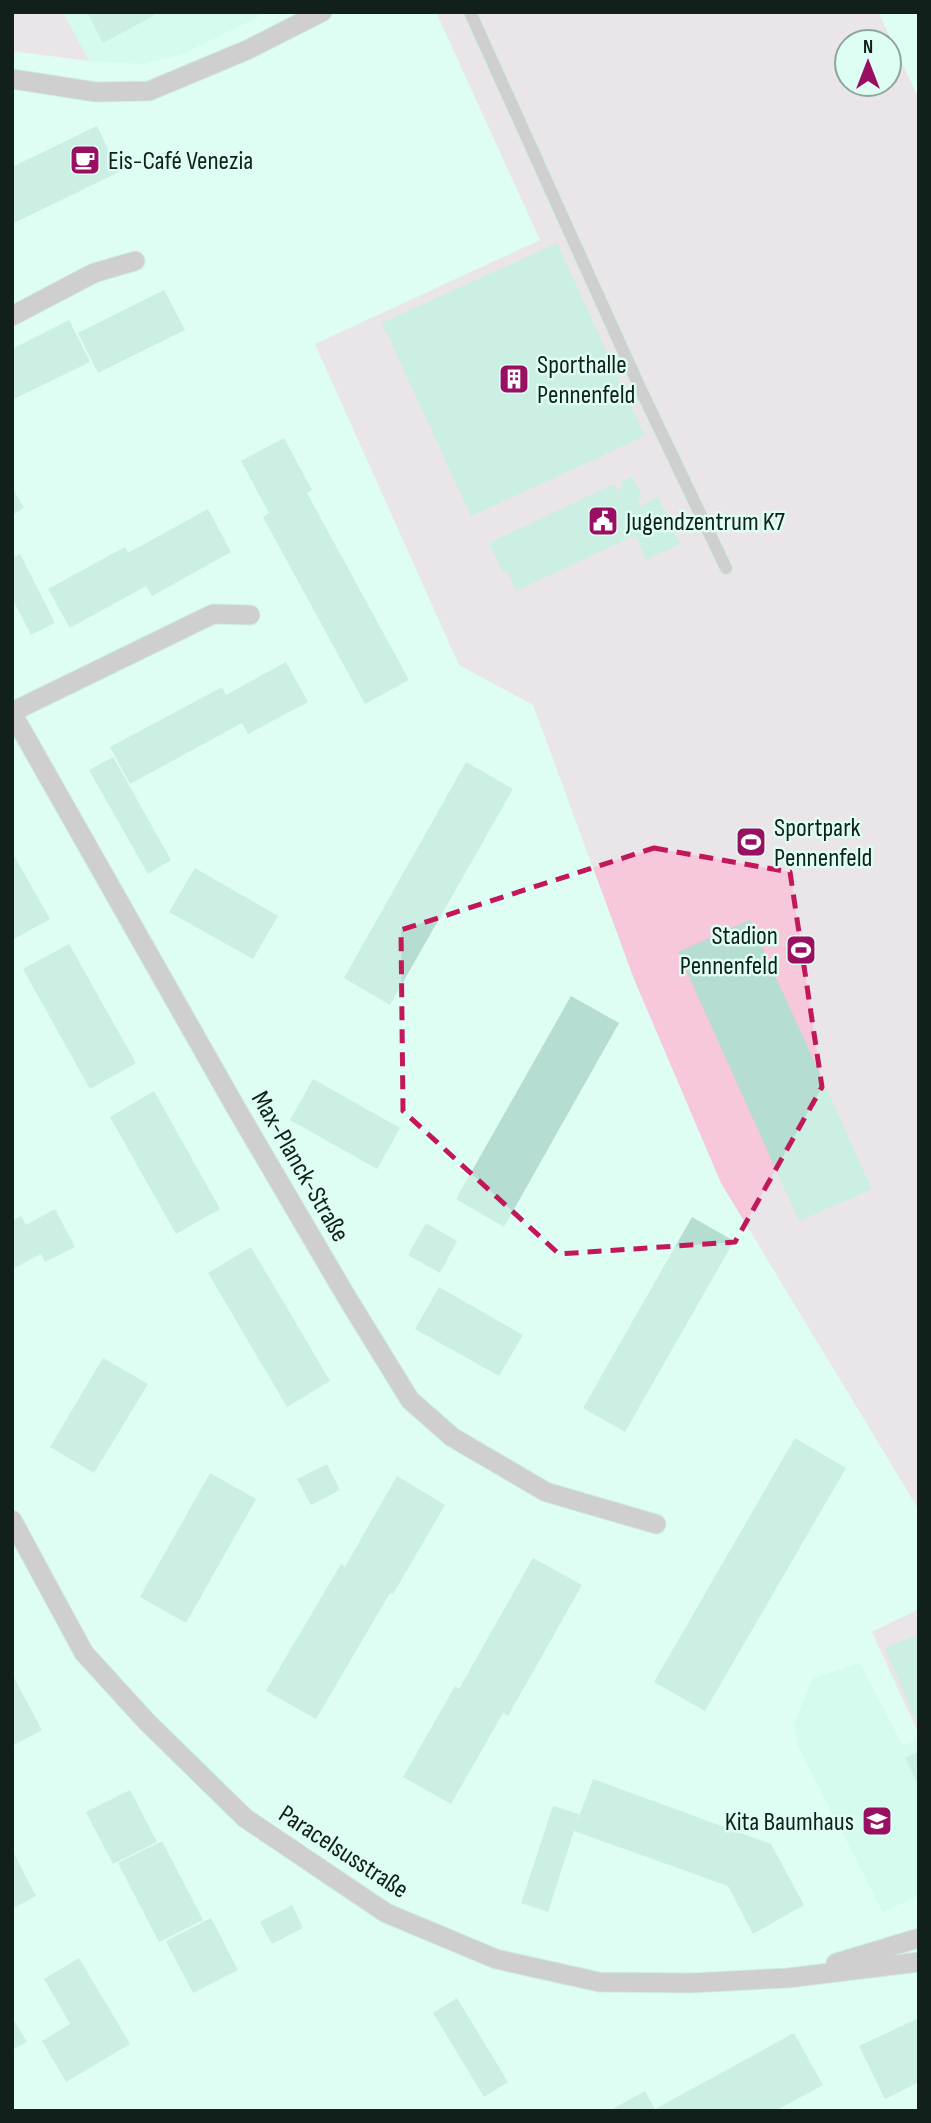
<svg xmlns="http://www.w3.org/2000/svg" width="931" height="2123" font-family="'Sofia Sans Condensed',sans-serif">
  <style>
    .built { fill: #c7f8e8 }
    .green { fill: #f7c7db; fill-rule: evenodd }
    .building { fill: #b6ddd1 }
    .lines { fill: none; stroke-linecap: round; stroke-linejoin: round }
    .service-casing { stroke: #bddad0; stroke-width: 14 }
    .minor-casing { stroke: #bddad0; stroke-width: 21 }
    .service { stroke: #bc98a7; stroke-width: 12 }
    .minor { stroke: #bc98a7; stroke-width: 19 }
    .marked { fill: none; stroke: #c2185b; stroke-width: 5; stroke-dasharray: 14 9; stroke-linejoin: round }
    .labels { text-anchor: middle; stroke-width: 5; stroke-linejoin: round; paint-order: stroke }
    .poi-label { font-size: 26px; fill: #11201b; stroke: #defef3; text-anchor: start }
    .street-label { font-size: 26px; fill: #11201b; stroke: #defef3 }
  </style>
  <rect width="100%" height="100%" fill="#defef3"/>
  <g class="built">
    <path d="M63,12H268L183,54L144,64L89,61Z"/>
    <path d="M860,1663L903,1746L919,1739V1895L883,1912L798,1746L794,1723L813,1678Z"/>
  </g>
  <g class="green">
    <path d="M12,12H63L89,61L12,51Z"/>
    <path d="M436,12H878L919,99V1510L721,1183L634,979L533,705L459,665L315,344L540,240ZM847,42H889V84H847Z"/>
    <path d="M919,1609V1727L916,1728L872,1632Z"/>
  </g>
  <g class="building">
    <path d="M87,12H154L155,15L103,43Z"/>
    <path d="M97,126L119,172L12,224V167Z"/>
    <path d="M557,243L645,436L471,516L382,323Z"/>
    <path d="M164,290L185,330L98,373L78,333Z"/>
    <path d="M69,320L90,362L12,400V349Z"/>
    <path d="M284,438L312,490L307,493L409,680L365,704L263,517L269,513L241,461Z"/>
    <path d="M632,476L642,496L637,500L640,506L658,497L680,544L646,560L636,535L516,591L507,571L503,572L489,543L614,484L617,490L623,487L621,481Z"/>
    <path d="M12,487L24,508L12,515Z"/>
    <path d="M208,509L231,552L152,596L146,586L70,628L48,589L125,547L128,553Z"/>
    <path d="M20,554L55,623L31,635L12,598V558Z"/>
    <path d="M286,662L308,702L248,734L242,723L130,784L110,747L222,687L226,695Z"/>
    <path d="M113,757L171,860L148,874L89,770Z"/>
    <path d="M466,762L513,789L390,1005L344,978Z"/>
    <path d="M12,852L50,919L12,940Z"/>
    <path d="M195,868L278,916L253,959L169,912Z"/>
    <path d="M750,920L872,1189L799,1221L678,952Z"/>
    <path d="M69,944L136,1063L90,1089L23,969Z"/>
    <path d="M571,996L619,1023L504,1227L456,1199Z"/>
    <path d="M313,1079L400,1128L377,1169L290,1120Z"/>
    <path d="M154,1091L220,1209L176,1234L110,1117Z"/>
    <path d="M55,1209L75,1247L45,1262L41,1254L12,1269V1221L21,1216L26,1225Z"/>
    <path d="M692,1217L734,1241L625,1432L583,1408Z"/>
    <path d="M426,1223L457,1241L440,1273L408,1255Z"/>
    <path d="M251,1247L330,1381L287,1407L208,1273Z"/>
    <path d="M439,1287L523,1335L499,1376L415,1329Z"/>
    <path d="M103,1358L148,1384L94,1473L50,1447Z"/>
    <path d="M795,1438L846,1468L705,1711L654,1682Z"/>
    <path d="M327,1464L340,1490L311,1505L297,1479Z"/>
    <path d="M210,1473L256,1499L186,1623L140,1597Z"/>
    <path d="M397,1476L445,1505L393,1594L390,1593L316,1719L266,1691L341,1564L345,1567Z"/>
    <path d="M533,1558L582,1585L508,1716L503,1713L451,1804L403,1777L455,1686L459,1689Z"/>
    <path d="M919,1634V1728L885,1648Z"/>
    <path d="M12,1674L42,1730L12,1746Z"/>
    <path d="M919,1751V1787L905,1758Z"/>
    <path d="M593,1779L771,1844L804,1905L753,1934L728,1886L574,1831L548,1912L521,1903L553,1806L579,1814L577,1822Z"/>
    <path d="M130,1790L157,1842L113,1864L86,1812Z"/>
    <path d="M162,1841L203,1920L159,1942L118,1863Z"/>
    <path d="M12,1850L36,1896L12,1909Z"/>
    <path d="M292,1905L303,1928L272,1944L260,1922Z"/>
    <path d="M211,1918L238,1970L193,1993L166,1941Z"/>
    <path d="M79,1958L130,2044L66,2082L42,2041L70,2024L44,1979Z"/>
    <path d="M457,1998L508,2082L484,2097L433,2013Z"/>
    <path d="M12,2017L27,2042L12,2050Z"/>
    <path d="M919,2018V2082L885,2099L859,2046Z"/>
    <path d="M794,2033L823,2085L775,2111H609L645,2091L655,2109Z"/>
  </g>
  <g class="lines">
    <g class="service-casing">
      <path id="service" d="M470,12L640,388L726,568"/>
    </g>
    <g class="minor-casing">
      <g id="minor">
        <path d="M12,79L96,92L149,91L247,50L322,12"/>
        <path d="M12,316L94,273L135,261"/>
        <path d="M12,712L213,614L250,615"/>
        <path d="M12,713L236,1108L346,1296L410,1400L452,1437L546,1492L656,1524"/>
        <path d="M12,1520L84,1653L147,1722L245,1818L386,1913L496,1959L599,1982L690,1983L788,1978L919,1962"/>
        <path d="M836,1963L919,1938"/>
      </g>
    </g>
    <use href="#service" class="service"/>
    <use href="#minor" class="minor"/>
  </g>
  <path d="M0 0H931V2123H0ZM654,848L790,872L822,1087L735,1242L559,1254L403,1111L401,930Z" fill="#defef3" fill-opacity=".55" fill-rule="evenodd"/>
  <path class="marked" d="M654,848L790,872L822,1087L735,1242L559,1254L403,1111L401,930Z"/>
  <defs>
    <g id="cafe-square" transform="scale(1.575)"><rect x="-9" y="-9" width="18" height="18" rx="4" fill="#990f62" stroke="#defef3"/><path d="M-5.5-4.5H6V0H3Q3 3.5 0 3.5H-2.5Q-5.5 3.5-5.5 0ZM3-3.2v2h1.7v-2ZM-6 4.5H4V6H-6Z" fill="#fff"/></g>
    <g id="building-square" transform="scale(1.575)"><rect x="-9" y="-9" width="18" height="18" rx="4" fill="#990f62" stroke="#defef3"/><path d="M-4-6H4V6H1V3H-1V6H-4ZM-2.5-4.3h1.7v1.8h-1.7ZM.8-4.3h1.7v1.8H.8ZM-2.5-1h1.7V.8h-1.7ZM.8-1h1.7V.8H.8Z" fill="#fff"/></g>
    <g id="civic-square" transform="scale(1.575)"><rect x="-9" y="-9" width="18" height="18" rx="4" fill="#990f62" stroke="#defef3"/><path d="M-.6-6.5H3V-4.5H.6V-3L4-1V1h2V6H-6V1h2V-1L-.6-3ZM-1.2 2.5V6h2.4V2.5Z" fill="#fff"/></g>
    <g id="stadium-square" transform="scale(1.575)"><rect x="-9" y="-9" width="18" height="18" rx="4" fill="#990f62" stroke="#defef3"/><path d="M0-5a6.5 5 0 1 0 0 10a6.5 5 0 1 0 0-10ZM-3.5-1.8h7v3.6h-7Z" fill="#fff"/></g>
    <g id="school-square" transform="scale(1.575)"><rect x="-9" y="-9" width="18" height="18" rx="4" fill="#990f62" stroke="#defef3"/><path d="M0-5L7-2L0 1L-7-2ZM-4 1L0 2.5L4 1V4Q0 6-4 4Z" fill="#fff"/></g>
  </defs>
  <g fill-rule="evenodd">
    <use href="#cafe-square" x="85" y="160"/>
    <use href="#building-square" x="514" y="379"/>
    <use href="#civic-square" x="603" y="521"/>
    <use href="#stadium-square" x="751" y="842"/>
    <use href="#stadium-square" x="801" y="950"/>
    <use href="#school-square" x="877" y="1821"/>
  </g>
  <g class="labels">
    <g class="poi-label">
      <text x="108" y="169">Eis-Café Venezia</text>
      <text x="537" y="373">Sporthalle<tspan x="537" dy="30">Pennenfeld</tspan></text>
      <text x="626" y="530">Jugendzentrum K7</text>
      <text x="774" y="836">Sportpark<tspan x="774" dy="30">Pennenfeld</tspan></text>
      <text x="778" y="944" text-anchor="end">Stadion<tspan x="778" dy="30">Pennenfeld</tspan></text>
      <text x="854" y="1830" text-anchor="end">Kita Baumhaus</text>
    </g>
    <g class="street-label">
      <text transform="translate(301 1166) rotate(60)" y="9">Max-Planck-Straße</text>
      <text transform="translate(344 1851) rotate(33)" y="9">Paracelsusstraße</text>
    </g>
  </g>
  <rect width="931" height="2123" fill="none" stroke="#11201b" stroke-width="28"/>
  <g transform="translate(868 63)"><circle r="33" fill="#defef3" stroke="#8ca59d" stroke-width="2"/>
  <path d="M0-5L12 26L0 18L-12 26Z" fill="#990f62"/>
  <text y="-10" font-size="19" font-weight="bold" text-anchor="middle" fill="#11201b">N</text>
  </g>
</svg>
